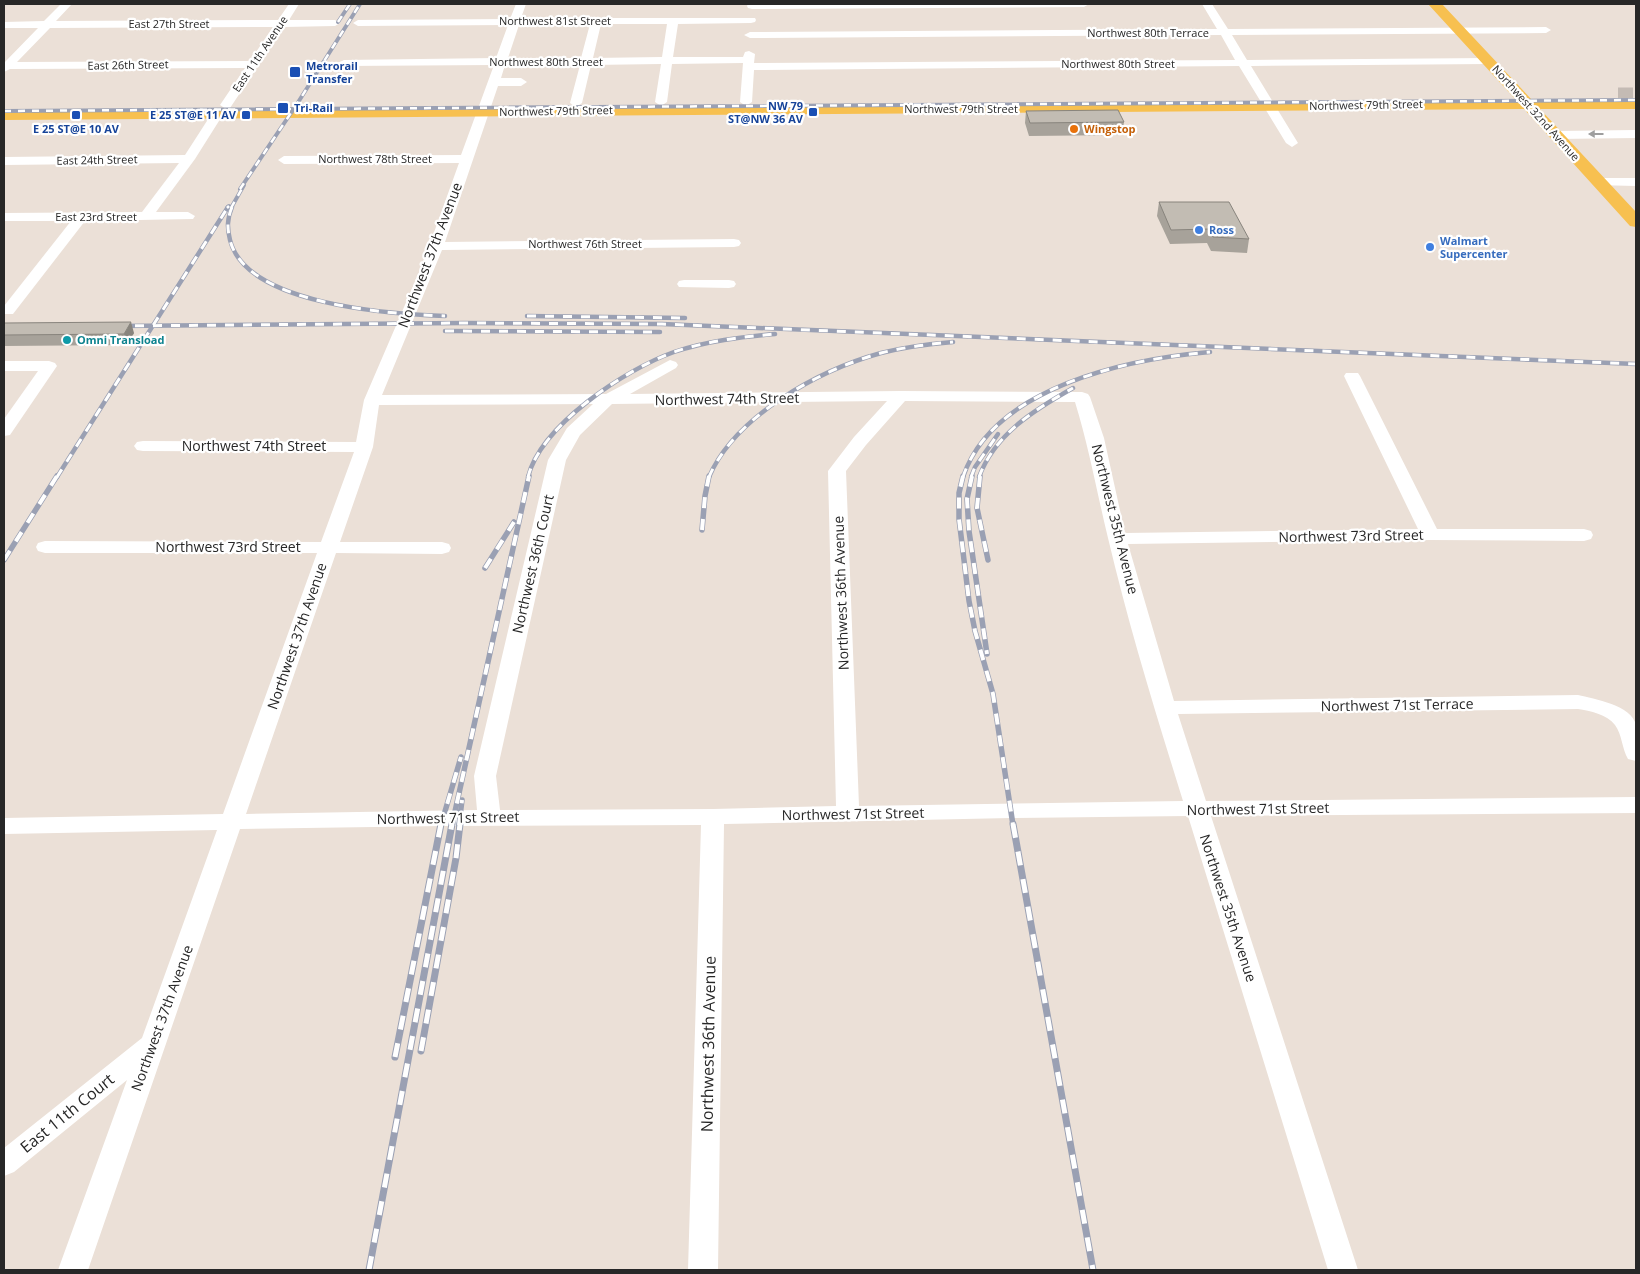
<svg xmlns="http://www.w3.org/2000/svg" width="1640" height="1274" font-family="'Open Sans',sans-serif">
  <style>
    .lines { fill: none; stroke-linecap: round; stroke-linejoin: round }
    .major-tunnel { stroke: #c4bbb4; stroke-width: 15; stroke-dasharray: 15 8; stroke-linecap: butt }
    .minor { fill: #fff; fill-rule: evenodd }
    .major { fill: #f7c050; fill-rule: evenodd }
    .rail-far3-casing { stroke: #9aa0b3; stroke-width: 4 }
    .rail-far2-casing { stroke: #9aa0b3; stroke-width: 4.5 }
    .rail-far1-casing { stroke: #9aa0b3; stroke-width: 5.5 }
    .rail-casing { stroke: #9aa0b3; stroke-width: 7 }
    .rail-far3 { stroke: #fff; stroke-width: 2.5; stroke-dasharray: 7; stroke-linecap: butt }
    .rail-far2 { stroke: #fff; stroke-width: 3; stroke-dasharray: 9; stroke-linecap: butt }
    .rail-far1 { stroke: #fff; stroke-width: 4; stroke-dasharray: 11; stroke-linecap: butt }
    .rail { stroke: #fff; stroke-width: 5; stroke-dasharray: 14; stroke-linecap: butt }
    .wall { fill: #a7a29a }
    .shaded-wall { fill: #88847d }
    .building { fill: #c2bcb3; stroke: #88847d }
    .oneway { fill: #9e9e9e }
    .transit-dot { fill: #1a4fb4; stroke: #fff; stroke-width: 2 }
    .food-dot { fill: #e8710a; stroke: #fff; stroke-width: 2 }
    .shop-dot { fill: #3f7fe0; stroke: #fff; stroke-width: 2 }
    .culture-dot { fill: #0f9aa8; stroke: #fff; stroke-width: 2 }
    .labels { text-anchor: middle; stroke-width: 4.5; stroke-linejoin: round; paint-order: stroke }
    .far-street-label { font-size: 11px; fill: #272727; stroke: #fff }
    .far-transit-label { font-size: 11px; font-weight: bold; fill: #164399; stroke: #fff; text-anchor: start }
    .far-food-label { font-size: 11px; font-weight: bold; fill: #c56008; stroke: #fff; text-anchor: start }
    .far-shop-label { font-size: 11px; font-weight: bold; fill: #366cbe; stroke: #fff; text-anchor: start }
    .far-culture-label { font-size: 11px; font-weight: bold; fill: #0d838f; stroke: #fff; text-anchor: start }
    .street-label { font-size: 14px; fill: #272727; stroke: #fff }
    .near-street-label { font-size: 16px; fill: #272727; stroke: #fff }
  </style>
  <rect width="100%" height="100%" fill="#ebe0d7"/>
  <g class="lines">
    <path class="major-tunnel" d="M1618,95H1636"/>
    <g class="minor">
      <path d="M61,4H72L56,21L278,20L289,4H299L289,20H335L340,23L335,26L284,27L230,108L226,109L220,105L245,68L10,69L4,72V63L38,28H4V22L44,21ZM273,27L250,61L17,62L50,28Z"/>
      <path d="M516,4H526L521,18H755L756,20L755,22L751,23L678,24L673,57H743L745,52L749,51L755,54L754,63L1235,60L1221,35L750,38L744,35L750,32L1217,29L1202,4H1212L1228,29L1546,27L1551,30L1546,33L1232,35L1247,60L1488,58L1494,61L1488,64L1251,66L1298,143L1292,147L1286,143L1239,66L754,70L752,102L746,106L740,102L743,63L672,64L667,102L661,106L655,102L661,64L591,65L582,103L576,107L570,103L580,65H505L501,78H521L527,82L521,86H498L445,242L734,239L739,240L741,243L739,246L734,247L442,250L382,395L606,394L670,360L676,362L678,365L676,368L630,394L901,391L1082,392L1088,394L1090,397L1104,438L1125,533L1418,529L1344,376L1346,373H1358L1360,376L1437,529H1584L1591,531L1593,535L1591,539L1584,541L1430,540L1128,544L1174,701L1578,695C1594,699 1632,705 1636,725C1638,736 1637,750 1636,761L1628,759C1622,749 1622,734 1615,725C1607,714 1590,711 1578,709L1178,714L1206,801L1636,797V813L1211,816L1358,1270H1328L1188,816L1011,818L724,824L718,1270H688L701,825L442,826L240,829L88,1270H58L127,1080L14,1172L4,1176V1148L142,1038L217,830L4,834V818L223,814L317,553H45L38,551L36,547L38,543L45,541L321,542L354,452L143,451L137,450L134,446L137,442L143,441L356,442L364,400L423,263L459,163L284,164L278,160L284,156L461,155L494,65L344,66L338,63L344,60L496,58L508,25L358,26L353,23L358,20L510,19ZM590,24L581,58H508L519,25ZM601,24H667L662,57L593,58ZM887,401L854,437L828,471L836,806L713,809L500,810L496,776L566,460L580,435L612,404ZM905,401L1075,402C1089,447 1097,493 1108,538C1129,627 1156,714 1183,801L859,806L846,471L866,445ZM593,404L567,428L548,460L474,776L477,810L246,814L336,553L442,554L449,552L451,548L449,544L442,542H340L373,447L379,405Z"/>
      <path d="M748,4H1089L1084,7L752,9L748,8L747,6Z"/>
      <path d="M218,109L224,113L195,159L156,212H188L195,216L193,219L85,221L13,314H4V306L71,221H4V213L142,212L179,163L4,165V157L185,155L214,110Z"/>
      <path d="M1636,130V138L1556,139L1550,135L1556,131Z"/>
      <path d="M1600,178H1636V186L1595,185L1593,182L1595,179Z"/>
      <path d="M684,280H729L734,281L736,284L734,287L729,288L679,287L677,284L679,281Z"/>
      <path d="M4,361H49L55,363L57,366L10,435L4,436V419L38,371H4Z"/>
    </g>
    <path class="major" d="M1428,4H1442L1532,100H1636V109H1540L1636,212V227L1630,226L1524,109L4,120V110L1516,100Z"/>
    <g class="rail-far3-casing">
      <g id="rail-far3">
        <path d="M338,22L350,4"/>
        <path d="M4,111L1636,100"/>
        <path d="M240,189L297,104L360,4"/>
        <path d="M227,208L229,206"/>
        <path d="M231,208L244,185"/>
      </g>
    </g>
    <g class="rail-far2-casing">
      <g id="rail-far2">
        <path d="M232,207C227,219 227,228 230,240C246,305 390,314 445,316"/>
        <path d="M527,316L685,318"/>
        <path d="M117,326L464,323L662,324L1636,364"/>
        <path d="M445,331L660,332"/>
        <path d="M57,477L228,207"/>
        <path d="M528,477C541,425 626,369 674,352C707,341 741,337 775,334"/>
        <path d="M709,477C735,416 819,370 881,353C905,347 929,344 953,342"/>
        <path d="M963,477C993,387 1127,359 1210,352"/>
        <path d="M971,477L975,467L998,434"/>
        <path d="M979,477C995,434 1034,410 1073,388"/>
      </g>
    </g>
    <g class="rail-far1-casing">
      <g id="rail-far1">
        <path d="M963,476L959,493V519L969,601L975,631L993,694L1013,825"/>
        <path d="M972,476L967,499L969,531L987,654"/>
        <path d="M980,476L977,508L988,560"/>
        <path d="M702,530L705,496L709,476"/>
        <path d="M4,560L57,476"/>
        <path d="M485,568L514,522"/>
        <path d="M441,825L461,757"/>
        <path d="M452,825L529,476"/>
        <path d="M459,825L462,800"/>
      </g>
    </g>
    <g class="rail-casing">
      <g id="rail">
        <path d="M1013,824L1093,1270"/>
        <path d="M421,1051L456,858L460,824"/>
        <path d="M395,1057L441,824"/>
        <path d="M369,1270L452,824"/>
      </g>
    </g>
    <use href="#rail-far3" class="rail-far3"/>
    <use href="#rail-far2" class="rail-far2"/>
    <use href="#rail-far1" class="rail-far1"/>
    <use href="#rail" class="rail"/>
  </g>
  <g class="wall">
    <path d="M1026,111L1124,122L1122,135L1029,136L1025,123Z"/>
    <path d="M1159,202L1249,239L1247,253L1211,251L1207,243L1170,244L1157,216Z"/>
    <path d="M4,323L134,333L127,345L4,346Z"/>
  </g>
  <path class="shaded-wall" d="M131,322L134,333L127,345L124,334Z"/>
  <g class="building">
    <path d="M1118,110L1124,122L1030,123L1026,111Z"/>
    <path d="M1159,202H1229L1249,239L1213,237L1209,229L1171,230Z"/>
    <path d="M131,322L124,334L4,335V323Z"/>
  </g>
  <defs><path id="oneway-solid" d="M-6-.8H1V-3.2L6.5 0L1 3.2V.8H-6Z" transform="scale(1.25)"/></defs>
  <use class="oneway" href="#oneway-solid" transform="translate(1596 134) rotate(180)"/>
  <g class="transit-dot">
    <rect x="289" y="66" width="12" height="12" rx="2.5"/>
    <rect x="277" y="102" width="12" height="12" rx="2.5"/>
    <rect x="808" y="107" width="10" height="10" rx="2.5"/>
    <rect x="71" y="110" width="10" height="10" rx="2.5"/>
    <rect x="241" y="110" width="10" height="10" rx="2.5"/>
  </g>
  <circle class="food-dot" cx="1074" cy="129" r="5"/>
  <g class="shop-dot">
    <circle cx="1199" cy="230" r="5"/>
    <circle cx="1430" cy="247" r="5"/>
  </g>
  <circle class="culture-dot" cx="67" cy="340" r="5"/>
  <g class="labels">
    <g class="far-street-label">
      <text x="555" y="25">Northwest 81st Street</text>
      <text x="169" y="28">East 27th Street</text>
      <text x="1148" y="37">Northwest 80th Terrace</text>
      <text transform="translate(260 54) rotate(-56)" y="4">East 11th Avenue</text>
      <text x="546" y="66">Northwest 80th Street</text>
      <text x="1118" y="68">Northwest 80th Street</text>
      <text transform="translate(128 65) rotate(-1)" y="4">East 26th Street</text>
      <text transform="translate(1366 105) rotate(-1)" y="4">Northwest 79th Street</text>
      <text x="961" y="113">Northwest 79th Street</text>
      <text transform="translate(556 111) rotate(-1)" y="4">Northwest 79th Street</text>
      <text transform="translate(1536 113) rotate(48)" y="4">Northwest 32nd Avenue</text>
      <text x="375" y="163">Northwest 78th Street</text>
      <text transform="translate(97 160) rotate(-1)" y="4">East 24th Street</text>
      <text x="96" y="221">East 23rd Street</text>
      <text x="585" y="248">Northwest 76th Street</text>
    </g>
    <g class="far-transit-label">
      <text x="306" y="70">Metrorail<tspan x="306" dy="13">Transfer</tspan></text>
      <text x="803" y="110" text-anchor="end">NW 79<tspan x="803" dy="13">ST@NW 36 AV</tspan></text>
      <text x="294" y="112">Tri-Rail</text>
      <text x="236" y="119" text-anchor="end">E 25 ST@E 11 AV</text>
      <text x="76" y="133" text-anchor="middle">E 25 ST@E 10 AV</text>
    </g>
    <g class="far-food-label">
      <text x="1084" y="133">Wingstop</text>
    </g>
    <g class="far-shop-label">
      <text x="1209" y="234">Ross</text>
      <text x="1440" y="245">Walmart<tspan x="1440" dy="13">Supercenter</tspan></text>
    </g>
    <g class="far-culture-label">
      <text x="77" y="344">Omni Transload</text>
    </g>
    <g class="street-label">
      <text transform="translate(430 255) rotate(-69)" y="5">Northwest 37th Avenue</text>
      <text transform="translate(727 399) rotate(-1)" y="5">Northwest 74th Street</text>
      <text x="254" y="451">Northwest 74th Street</text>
      <text transform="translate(1115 519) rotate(76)" y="5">Northwest 35th Avenue</text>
      <text transform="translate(1351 536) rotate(-1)" y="5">Northwest 73rd Street</text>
      <text x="228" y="552">Northwest 73rd Street</text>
      <text transform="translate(533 564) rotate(-77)" y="5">Northwest 36th Court</text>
      <text transform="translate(841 593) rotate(-92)" y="5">Northwest 36th Avenue</text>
      <text transform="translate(297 636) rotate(-71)" y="5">Northwest 37th Avenue</text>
      <text transform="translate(1397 705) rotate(-1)" y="5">Northwest 71st Terrace</text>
      <text transform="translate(1258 809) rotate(-1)" y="5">Northwest 71st Street</text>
      <text transform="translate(853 814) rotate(-1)" y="5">Northwest 71st Street</text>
      <text transform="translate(448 818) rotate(-1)" y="5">Northwest 71st Street</text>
      <text transform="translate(1228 908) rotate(72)" y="5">Northwest 35th Avenue</text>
      <text transform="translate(162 1018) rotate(-70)" y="5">Northwest 37th Avenue</text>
    </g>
    <g class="near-street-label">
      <text transform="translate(708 1044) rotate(-89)" y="6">Northwest 36th Avenue</text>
      <text transform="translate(67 1113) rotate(-39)" y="6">East 11th Court</text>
    </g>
  </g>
  <rect width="1640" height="1274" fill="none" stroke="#272727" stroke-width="10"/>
</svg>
